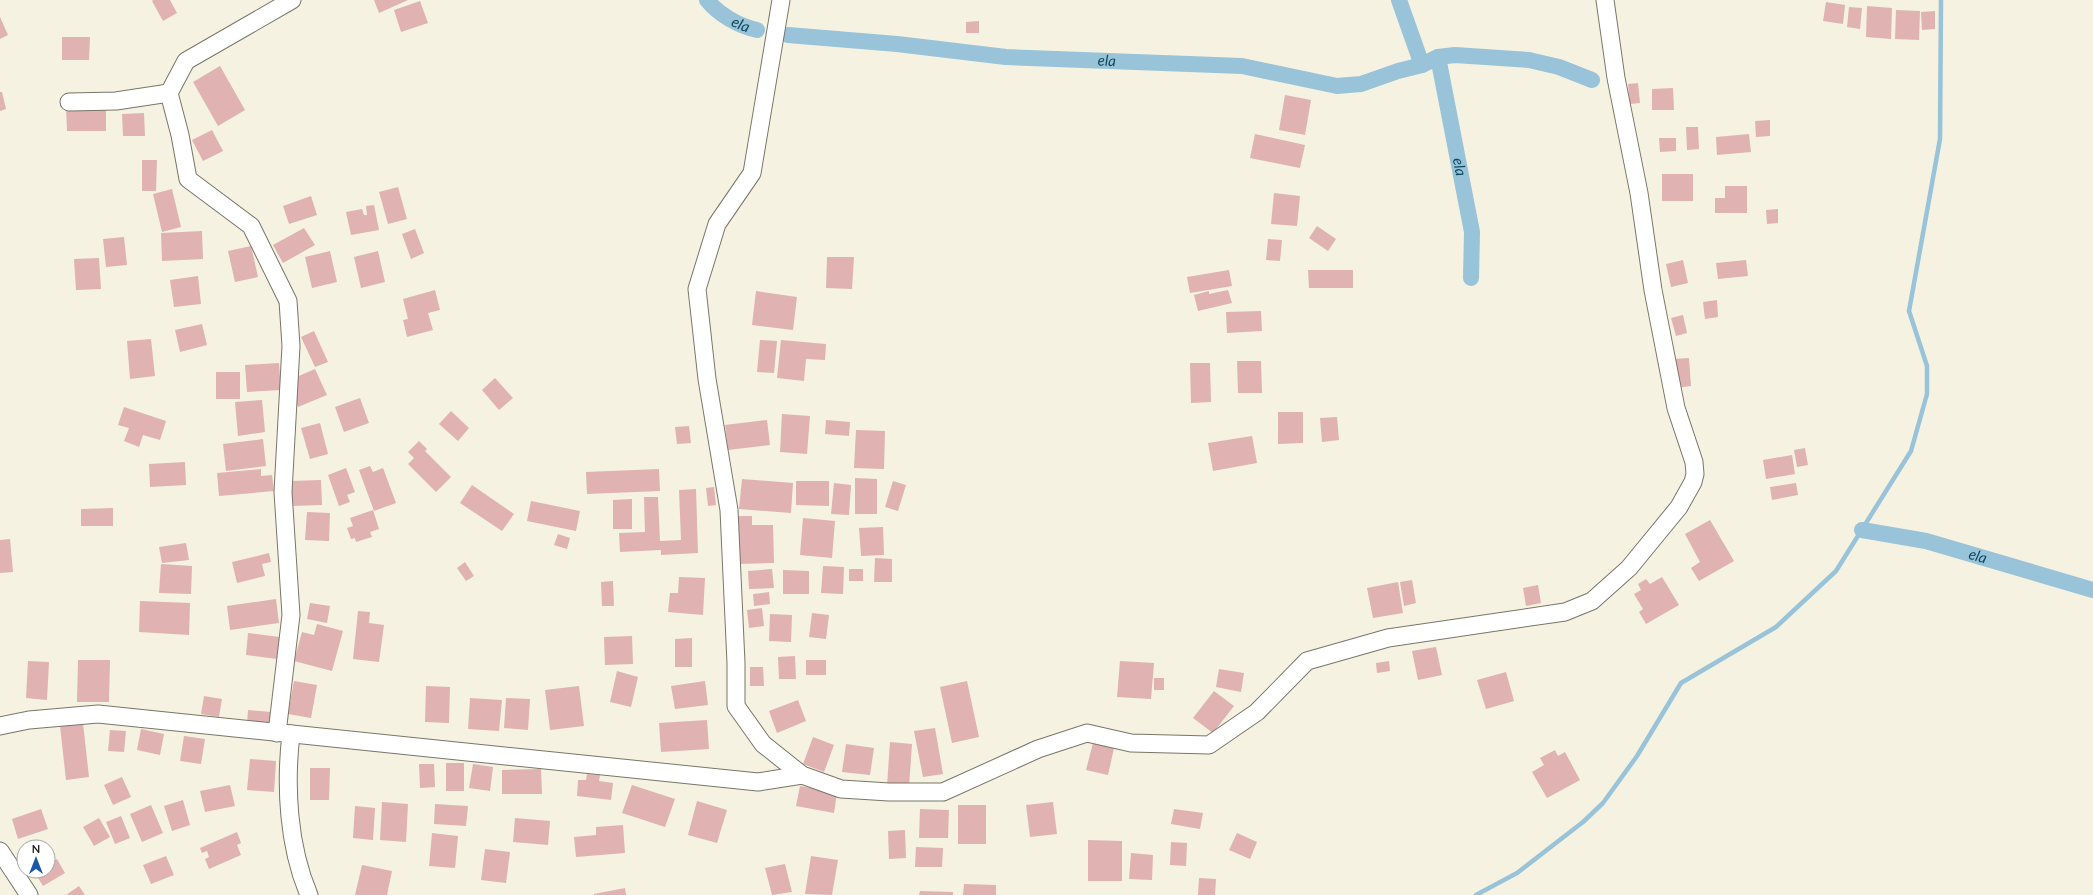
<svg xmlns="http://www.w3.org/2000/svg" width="2093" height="895" font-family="Lato,sans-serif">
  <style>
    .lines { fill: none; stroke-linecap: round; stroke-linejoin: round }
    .stream { stroke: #98c3d8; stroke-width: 4.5 }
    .canal { stroke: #98c3d8; stroke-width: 16 }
    .building { fill: #e0b2b1 }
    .minor-casing { stroke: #797568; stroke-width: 19 }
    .minor { stroke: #fff; stroke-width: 17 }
    .labels { text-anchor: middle; stroke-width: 3.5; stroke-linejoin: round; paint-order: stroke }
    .water-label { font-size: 15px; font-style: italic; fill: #0e485e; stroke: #fff }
  </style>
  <rect width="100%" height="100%" fill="#f5f2e2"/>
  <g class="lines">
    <path class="stream" d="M1476,895L1517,873L1583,822L1603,803L1637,756L1681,683L1776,627L1836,571L1911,451L1927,394V366L1909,311L1940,139L1941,0"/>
    <g class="canal">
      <path id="s1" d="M707,0C719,15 739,26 757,30"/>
      <path d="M1399,0L1422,65"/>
      <path id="s2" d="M788,35L897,44L1006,57L1242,66L1337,86L1361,84L1398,71L1422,65L1438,57L1455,55L1529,60L1559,67L1592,80"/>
      <path id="s3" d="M1438,57L1472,232L1471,278"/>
      <path id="s4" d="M1862,530L1926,541L2093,590"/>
    </g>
  </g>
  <g class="building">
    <path d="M153,0H170L177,13L163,21L152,1Z"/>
    <path d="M374,0H408L379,13Z"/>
    <path d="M420,1L428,23L401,32L394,10Z"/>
    <path d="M1826,2L1845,5L1843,24L1823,21Z"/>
    <path d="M1867,6L1892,8L1891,39L1866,37Z"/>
    <path d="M1849,7L1862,8L1860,29L1847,27Z"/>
    <path d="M1896,10L1920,11L1919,40L1895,39Z"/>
    <path d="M1935,11V29L1922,30L1921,12Z"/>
    <path d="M0,17L8,35L0,39Z"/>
    <path d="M979,21V33H966V22Z"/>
    <path d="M62,37H90L89,60H62Z"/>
    <path d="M220,66L245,110L218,126L193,82Z"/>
    <path d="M1638,83L1640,103L1630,104L1628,84Z"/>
    <path d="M1673,88L1674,110H1652V89Z"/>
    <path d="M0,92H2L6,109L0,111Z"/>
    <path d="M1285,95L1311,100L1305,135L1279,130Z"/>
    <path d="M106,105V131H67L66,106Z"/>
    <path d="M144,113L145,136H123L122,114Z"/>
    <path d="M1770,120V136L1756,137L1755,121Z"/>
    <path d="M1686,127H1698L1699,149L1687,150Z"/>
    <path d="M212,130L223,151L203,161L192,140Z"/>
    <path d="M1255,134L1305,145L1300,168L1250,158Z"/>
    <path d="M1749,134L1751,152L1717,155L1716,137Z"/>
    <path d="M1659,138H1676V151L1660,152Z"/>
    <path d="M142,160H157L156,191H142Z"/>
    <rect x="1662" y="174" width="31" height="27"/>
    <path d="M1725,186H1747V213H1715V198H1725Z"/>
    <path d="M398,187L407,219L388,224L379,192Z"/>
    <path d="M172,189L181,227L162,232L153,194Z"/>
    <path d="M1274,193L1300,196L1297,226L1271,224Z"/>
    <path d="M311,196L317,215L289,224L283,206Z"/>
    <path d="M374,205L379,230L351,235L346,212L362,209L364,215H367L366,206Z"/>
    <path d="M1778,209V223L1767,224L1766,210Z"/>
    <path d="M1317,226L1336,239L1328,251L1309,238Z"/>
    <path d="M304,228L315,245L283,263L273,245Z"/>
    <path d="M415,229L424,253L411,259L402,234Z"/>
    <path d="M202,231L203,259L162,261L161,233Z"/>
    <path d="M124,237L127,265L106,267L103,239Z"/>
    <path d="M1268,239L1282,240L1280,261L1266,260Z"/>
    <path d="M251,246L258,277L235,282L228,251Z"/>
    <path d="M330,251L337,282L312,288L305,257Z"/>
    <path d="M378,251L385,282L361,288L354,257Z"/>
    <path d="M827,257H854L852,289L826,288Z"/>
    <path d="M99,258L101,289L76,290L74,259Z"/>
    <path d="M1683,260L1688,283L1671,287L1666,264Z"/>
    <path d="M1746,260L1748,276L1718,279L1716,263Z"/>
    <path d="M1229,270L1232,286L1190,293L1187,277Z"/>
    <path d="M1308,270H1353V288H1309Z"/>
    <path d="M198,276L201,304L174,307L170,280Z"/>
    <path d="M435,290L440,310L428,313L433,330L407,337L403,320L408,319L403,299Z"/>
    <path d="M1228,290L1232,303L1198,311L1194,295L1209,291V294Z"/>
    <path d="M756,291L797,297L793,330L752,325Z"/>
    <path d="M1717,300L1718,317L1705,319L1703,302Z"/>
    <path d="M1261,311L1262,331L1227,333L1226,312Z"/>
    <path d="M1683,315L1687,333L1676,336L1671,318Z"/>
    <path d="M202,324L207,345L180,352L175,330Z"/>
    <path d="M314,331L328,362L315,367L301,337Z"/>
    <path d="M151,339L155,376L130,379L127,341Z"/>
    <path d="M760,340L777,341L774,373L757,372Z"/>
    <path d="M781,340L826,344L825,360L806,359L804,381L777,378Z"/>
    <path d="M1689,358L1691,386L1675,388L1673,359Z"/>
    <path d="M1237,361H1261L1262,393H1238Z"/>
    <path d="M279,363L281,390L247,392L245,365Z"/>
    <path d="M1190,363H1210L1211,402L1191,403Z"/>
    <path d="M315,369L327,395L298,407L287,381Z"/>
    <rect x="216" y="372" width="24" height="27"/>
    <path d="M495,378L513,398L499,410L482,390Z"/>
    <path d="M360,398L369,423L344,432L335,407Z"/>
    <path d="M262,400L265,432L238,436L235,402Z"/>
    <path d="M124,407L166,421L160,440L143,435L139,447L124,441L129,428L118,425Z"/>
    <path d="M451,411L469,428L458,441L439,424Z"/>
    <path d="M1278,412H1303V443L1278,444Z"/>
    <path d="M782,414L810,416L807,454L780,452Z"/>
    <path d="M1337,417L1339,440L1322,442L1320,418Z"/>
    <path d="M767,420L770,445L728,450L725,425Z"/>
    <path d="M826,420L850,422L849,436L825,434Z"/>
    <path d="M320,423L328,454L310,459L301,428Z"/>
    <path d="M689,426L691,443L677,444L675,427Z"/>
    <path d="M856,430L885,431L884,469L854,468Z"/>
    <path d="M1252,436L1257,463L1213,471L1208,443Z"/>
    <path d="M263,439L266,466L226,471L223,444Z"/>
    <path d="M419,441L427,449L425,451L451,477L436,492L408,464L414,458L408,452Z"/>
    <path d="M1805,448L1808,465L1797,467L1794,450Z"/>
    <path d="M1792,455L1795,474L1766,479L1763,460Z"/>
    <path d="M185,462L186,485L150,487L149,464Z"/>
    <path d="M370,466L373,472L383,468L396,503L374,511L359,470Z"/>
    <path d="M346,468L355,492L347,495L350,502L339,506L328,475Z"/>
    <path d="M261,469V476L272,475L274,491L219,496L217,473Z"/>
    <path d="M659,469L660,491L587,494L586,472Z"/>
    <path d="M855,478L877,479V514H855Z"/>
    <path d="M742,479L793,483L791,513L739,509Z"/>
    <path d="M321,480L322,505L291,506L290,481Z"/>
    <path d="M796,481H829V506L796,505Z"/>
    <path d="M893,481L906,485L898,511L885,507Z"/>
    <path d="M834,483L851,485L849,515L831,514Z"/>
    <path d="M1796,483L1798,495L1772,500L1770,487Z"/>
    <path d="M472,485L514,514L502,531L460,503Z"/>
    <path d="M714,487L716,505L708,506L706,488Z"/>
    <path d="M696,489L698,553L661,555V550L620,552L619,533L645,532L644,497H658L660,541L681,540L679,490Z"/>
    <path d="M632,499V529H613V500Z"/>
    <path d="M531,501L580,511L576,531L527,521Z"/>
    <path d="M113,508V526H81V509Z"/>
    <path d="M373,510L379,529L370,532L372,537L356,542L355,538L351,539L347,528L353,526L350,518Z"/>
    <path d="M307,512L330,513L329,541L305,540Z"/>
    <path d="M736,516H752V525H773L774,563L737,564Z"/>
    <path d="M803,518L835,521L832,558L800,555Z"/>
    <path d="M1710,520L1734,561L1699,581L1691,568L1700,562L1685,534Z"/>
    <path d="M883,527L884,555L861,556L859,528Z"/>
    <path d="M558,534L570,538L567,549L554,545Z"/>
    <path d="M10,539L13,572L0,573V540Z"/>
    <path d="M186,543L189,560L162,563L159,547Z"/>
    <path d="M269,553L271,562L262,564L265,576L237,583L232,562Z"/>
    <path d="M875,558L892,559V582H874Z"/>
    <path d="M465,562L474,576L466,581L457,568Z"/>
    <path d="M161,564L192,566L191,594L159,593Z"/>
    <path d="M823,566L844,567L843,594L821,593Z"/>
    <path d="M772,569L774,588L749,589L748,571Z"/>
    <rect x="849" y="569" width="14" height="12"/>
    <path d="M783,570L809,571V594H783Z"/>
    <path d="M679,577L705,578L703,615L668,612L670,593H678Z"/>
    <path d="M1662,577L1679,605L1646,624L1639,612L1643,609L1634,594L1641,590L1638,584L1646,579L1650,584Z"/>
    <path d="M1412,580L1416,603L1404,606L1400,582Z"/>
    <path d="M613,581L614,606H602L601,582Z"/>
    <path d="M1398,582L1403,613L1373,618L1367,588Z"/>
    <path d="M1538,585L1541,603L1526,606L1523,588Z"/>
    <path d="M769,592L770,604L754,606L753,594Z"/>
    <path d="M276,599L279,623L230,630L227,606Z"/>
    <path d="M140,601L190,603L189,635L139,632Z"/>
    <path d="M310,603L330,606L327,623L307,619Z"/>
    <path d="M762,608L764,626L749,628L747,610Z"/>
    <path d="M358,611L370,612L369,623L384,625L379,662L353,659Z"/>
    <path d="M812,613L829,615L826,639L809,637Z"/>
    <path d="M770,614L792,615L791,642L769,641Z"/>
    <path d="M317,624L343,631L332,671L294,661L302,632L314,635Z"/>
    <path d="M248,633L280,637L277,659L246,655Z"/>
    <path d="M632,636L633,664L605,665L604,637Z"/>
    <path d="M692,638V667H675V639Z"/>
    <path d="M1436,647L1442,675L1418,680L1412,651Z"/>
    <path d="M795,656L796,679H779L778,657Z"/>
    <path d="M78,660H110L109,702H77Z"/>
    <rect x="806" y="660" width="20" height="15"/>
    <path d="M28,661L49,662L47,700L26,698Z"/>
    <path d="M1120,661L1154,663L1151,699L1117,697Z"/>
    <path d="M1389,661L1390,671L1377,673L1376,663Z"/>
    <path d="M750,667H763L764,686H750Z"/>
    <path d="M1219,669L1244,673L1241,692L1216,687Z"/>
    <path d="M617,671L638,677L631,707L610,702Z"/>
    <path d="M1506,672L1514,701L1486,709L1477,680Z"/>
    <rect x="1154" y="678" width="10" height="12"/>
    <path d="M294,681L317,685L311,718L288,714Z"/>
    <path d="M705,681L708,705L675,709L671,686Z"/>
    <path d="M967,681L979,737L952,743L940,687Z"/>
    <path d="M426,686L450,687L449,723L425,722Z"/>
    <path d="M579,686L584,726L550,730L545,690Z"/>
    <path d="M1214,691L1234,706L1213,733L1193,718Z"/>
    <path d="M204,696L222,699L219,717L201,714Z"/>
    <path d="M470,698L502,700L499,731L468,729Z"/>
    <path d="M506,698L530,699L528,730L504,728Z"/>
    <path d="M798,700L806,721L777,733L769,711Z"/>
    <path d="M248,710L271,712L269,726L247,724Z"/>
    <path d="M707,720L709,749L661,752L659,723Z"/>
    <path d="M83,723L89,777L66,780L60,726Z"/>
    <path d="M935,728L943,774L923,777L914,731Z"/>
    <path d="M141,729L164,734L160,755L137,750Z"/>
    <path d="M110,730L126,731L124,752L108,751Z"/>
    <path d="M184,736L205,739L201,764L180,761Z"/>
    <path d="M813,737L834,745L824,772L803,764Z"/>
    <path d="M890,742L912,744L909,787L887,786Z"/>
    <path d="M1093,743L1114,748L1108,775L1086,770Z"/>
    <path d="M846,744L874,748L870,775L842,772Z"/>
    <path d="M1555,750L1558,756L1565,752L1580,780L1547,798L1532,772L1544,765L1540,758Z"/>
    <path d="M250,759L276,761L274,792L247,790Z"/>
    <rect x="446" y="763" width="18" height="28"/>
    <path d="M419,764H434L435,787L420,788Z"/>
    <path d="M473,764L493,767L490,791L469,788Z"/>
    <path d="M310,768H330L329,800H310Z"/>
    <path d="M541,769L542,794H502V770Z"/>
    <path d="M587,774L600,775L599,781L613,783L611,800L577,796L578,780H586Z"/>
    <path d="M122,777L131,797L113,805L104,785Z"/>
    <path d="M230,785L235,806L205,812L200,791Z"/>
    <path d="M632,785L675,799L665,827L622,813Z"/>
    <path d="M800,786L837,793L834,813L796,806Z"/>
    <path d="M183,800L190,825L172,831L164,806Z"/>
    <path d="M697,801L727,810L717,843L688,835Z"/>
    <path d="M382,802L408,804L406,842L380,840Z"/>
    <path d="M1053,802L1057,834L1030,837L1026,805Z"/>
    <path d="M435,804L468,806L466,826L434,824Z"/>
    <path d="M151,805L163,833L142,842L130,814Z"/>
    <rect x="958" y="805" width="28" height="39"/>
    <path d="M355,806L375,808L373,840L353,838Z"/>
    <path d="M41,809L48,829L18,839L12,819Z"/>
    <path d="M920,809L949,810L948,838H919Z"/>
    <path d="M1174,809L1203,813L1200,829L1171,824Z"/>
    <path d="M121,816L130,838L115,844L106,822Z"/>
    <path d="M99,818L110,837L94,846L83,827Z"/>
    <path d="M515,818L550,821L548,845L513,842Z"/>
    <path d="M623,825L625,853L576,857L574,837L596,835V827Z"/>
    <path d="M905,830L906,858L889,859L888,831Z"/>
    <path d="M237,832L241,843L237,845L241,855L209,869L205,859L209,857L207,851L202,853L200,848Z"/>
    <path d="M432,833L458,836L455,868L429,866Z"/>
    <path d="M1237,833L1257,842L1250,859L1229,850Z"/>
    <path d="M1088,840L1122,841V881H1088Z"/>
    <path d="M1171,842L1187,843L1186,866L1170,865Z"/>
    <path d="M916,847L943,848L942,867H915Z"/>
    <path d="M485,849L510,852L506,883L481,880Z"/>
    <path d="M1131,853L1153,855L1152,880L1129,879Z"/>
    <path d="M166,856L174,875L151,884L143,865Z"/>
    <path d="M811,856L838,860L832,895L805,894Z"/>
    <path d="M57,859L65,873L43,886L35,873L38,871H48V865Z"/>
    <path d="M785,864L792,892L772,895L765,868Z"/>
    <path d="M362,865L392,871L387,895H355Z"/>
    <path d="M1199,878L1216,879L1215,895H1198Z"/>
    <path d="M964,884L996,885V895H963Z"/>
    <path d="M79,886L85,895H66Z"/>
    <path d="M625,888L626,895H594V894Z"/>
    <path d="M920,891L953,892V895H919Z"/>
  </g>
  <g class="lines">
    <g class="minor-casing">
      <g id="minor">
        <path d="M781,0L752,173L717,224L697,289L707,379L729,510L736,663V706L763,744L802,775L841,789L889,792H943L1038,749L1087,733L1131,743L1209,745L1257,712L1307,661L1388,638L1565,612L1592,601L1629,568L1679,507L1693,482L1695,474L1694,462L1676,408L1653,290L1639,193L1616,78L1605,0"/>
        <path d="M69,102L116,101L169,93"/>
        <path d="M0,726L29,720L98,714L758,782L802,775"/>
        <path d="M277,733L291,615L283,492L291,346L288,301L251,226L188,179L180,135L169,93L186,61L292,0"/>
        <path d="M291,734C285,786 288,846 309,895"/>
        <path d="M0,851L29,895"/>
      </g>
    </g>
    <use href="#minor" class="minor"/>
  </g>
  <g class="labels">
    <g class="water-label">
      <text dy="5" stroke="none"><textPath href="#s1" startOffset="42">ela</textPath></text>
      <text dy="5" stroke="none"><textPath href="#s2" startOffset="320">ela</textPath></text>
      <text dy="5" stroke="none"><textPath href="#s3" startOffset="112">ela</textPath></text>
      <text dy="5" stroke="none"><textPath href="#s4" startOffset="119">ela</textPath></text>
    </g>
  </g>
  <g transform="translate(36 859)"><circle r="19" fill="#ffffff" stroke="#a6a5a3"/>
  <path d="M0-3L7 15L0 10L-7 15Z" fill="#1b58a9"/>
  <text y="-6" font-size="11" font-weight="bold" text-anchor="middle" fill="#201f19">N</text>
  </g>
</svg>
